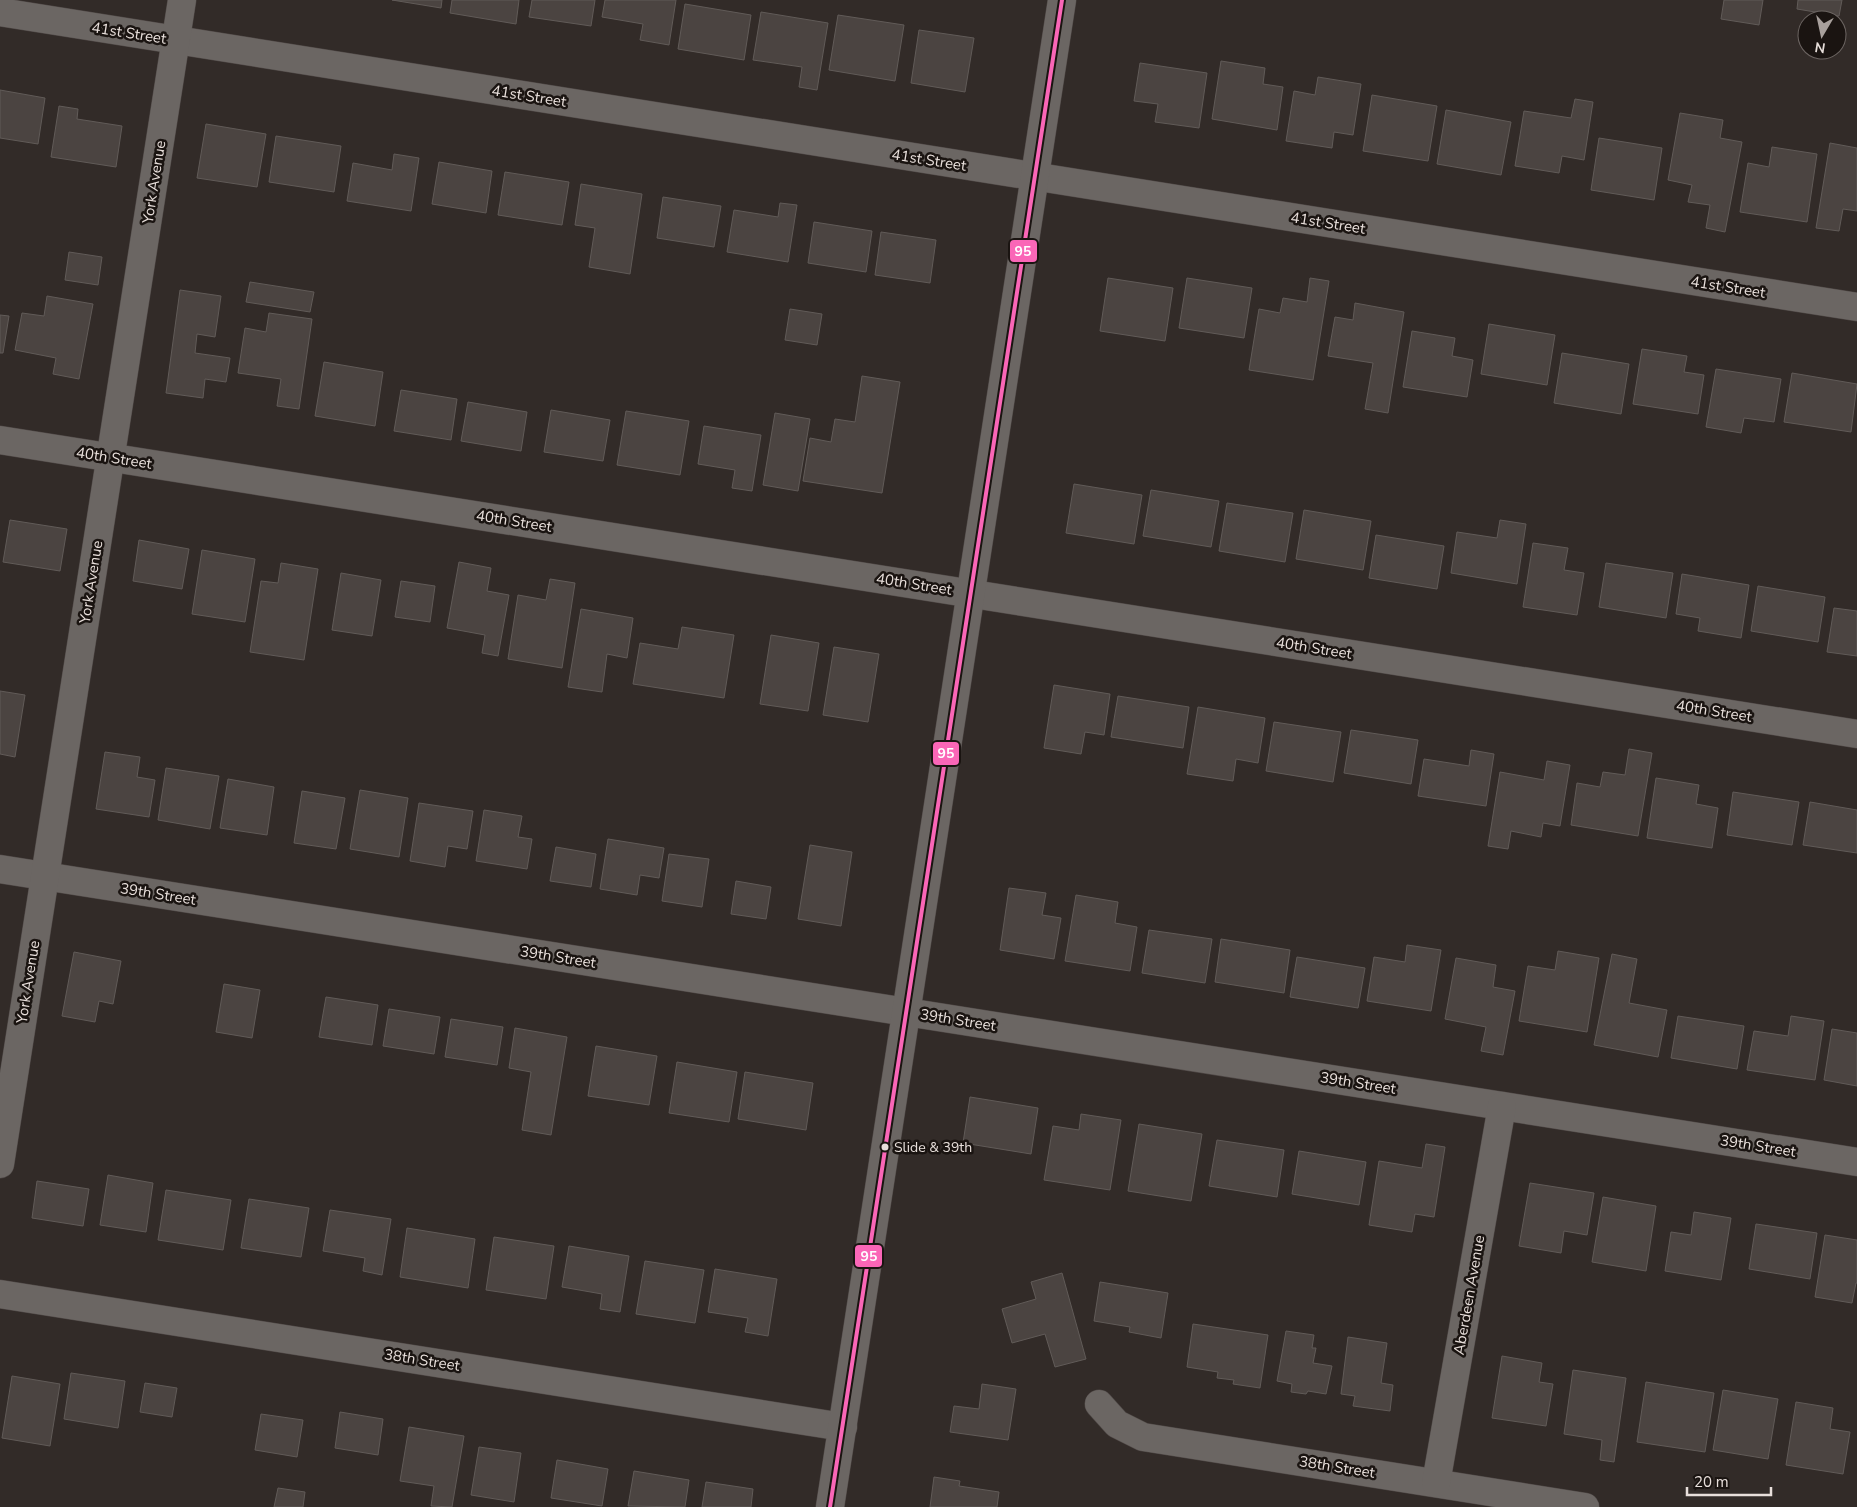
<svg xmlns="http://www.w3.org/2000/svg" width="1857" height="1507" font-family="'Nunito Sans',sans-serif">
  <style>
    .building { fill: #4b4441; stroke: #615b58 }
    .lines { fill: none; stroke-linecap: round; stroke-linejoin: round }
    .street-casing { stroke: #4f4846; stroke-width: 29 }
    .secondary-casing { stroke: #4f4846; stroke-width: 29 }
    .street { stroke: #6b6663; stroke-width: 28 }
    .secondary { stroke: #6b6663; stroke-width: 28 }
    .bus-1-casing { stroke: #1a1411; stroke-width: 8 }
    .bus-1 { stroke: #fa66b7; stroke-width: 4 }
    .bus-dot { fill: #e8dfdb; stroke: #1a1411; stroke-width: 2 }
    .labels { text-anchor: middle; stroke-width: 5; stroke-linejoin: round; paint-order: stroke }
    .bus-label { font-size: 14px; fill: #e8dfdb; stroke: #1a1411; text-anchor: start }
    .street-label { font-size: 15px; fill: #e8dfdb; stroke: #1a1411 }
    .line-badge { stroke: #1a1411; stroke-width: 2 }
    .badge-label { font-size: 14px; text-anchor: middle; font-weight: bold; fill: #fff }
  </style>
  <rect width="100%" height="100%" fill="#322b28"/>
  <g class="building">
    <path d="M392,0H442L441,8Z"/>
    <path d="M452,0H519L516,24L450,13Z"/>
    <path d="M532,0H595L591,26L529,17Z"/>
    <path d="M605,0H676L669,45L640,40L643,24L602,17Z"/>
    <path d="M1724,0H1763L1759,25L1721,19Z"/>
    <path d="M1798,0H1842L1839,16L1797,9Z"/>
    <path d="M685,4L751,15L744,60L678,49Z"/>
    <path d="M761,12L828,23L817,90L799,87L802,67L753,60Z"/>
    <path d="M838,15L904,25L895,81L829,70Z"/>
    <path d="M919,30L974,38L965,92L911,83Z"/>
    <path d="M1221,61L1265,68L1263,84L1283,87L1277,130L1212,119Z"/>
    <path d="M1140,63L1207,73L1199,128L1155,122L1158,104L1134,101Z"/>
    <path d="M1318,77L1361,84L1353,135L1334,132L1332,148L1286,141L1294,91L1315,95Z"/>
    <path d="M0,90L45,98L38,144L0,138Z"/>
    <path d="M1372,95L1437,106L1428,161L1363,151Z"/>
    <path d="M1575,99L1593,102L1584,160L1562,156L1559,173L1515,166L1524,111L1571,118Z"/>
    <path d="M59,106L78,109L77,119L122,126L116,167L51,157Z"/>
    <path d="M1446,110L1511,122L1501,175L1437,164Z"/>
    <path d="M1680,113L1723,120L1720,138L1742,142L1725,232L1706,228L1710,205L1688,202L1692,185L1668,180Z"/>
    <path d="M206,124L266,134L257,187L197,178Z"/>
    <path d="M276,136L341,146L334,192L269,182Z"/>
    <path d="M1599,138L1662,148L1654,200L1591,190Z"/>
    <path d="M1830,143L1857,148V211L1843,209L1839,231L1816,228Z"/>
    <path d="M1772,147L1817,154L1807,222L1740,212L1748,163L1769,167Z"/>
    <path d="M394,154L419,158L411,211L347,201L353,163L392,170Z"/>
    <path d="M439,162L492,171L486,213L432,204Z"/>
    <path d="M505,172L569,182L562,225L498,215Z"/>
    <path d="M581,184L642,194L630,274L589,267L595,228L575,225Z"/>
    <path d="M663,197L721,206L714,247L657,238Z"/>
    <path d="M780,203L797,205L788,262L727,252L734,210L778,217Z"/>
    <path d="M814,222L872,231L866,272L808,263Z"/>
    <path d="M881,232L936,240L930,283L875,275Z"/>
    <path d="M69,252L102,257L98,285L65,280Z"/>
    <path d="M1108,278L1173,288L1165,341L1100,331Z"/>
    <path d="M1187,278L1252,288L1244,338L1179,328Z"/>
    <path d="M1310,278L1329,281L1313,380L1249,370L1259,309L1280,313L1283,298L1307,302Z"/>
    <path d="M250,282L314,292L310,312L246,302Z"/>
    <path d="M180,290L221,296L215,337L197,334L195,353L230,358L226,382L205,379L203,398L166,393Z"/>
    <path d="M47,296L93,304L79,379L53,374L56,358L15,350L22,313L44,316Z"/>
    <path d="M1355,303L1404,312L1388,413L1365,409L1373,363L1328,356L1335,317L1353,320Z"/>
    <path d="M790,309L822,314L817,345L785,340Z"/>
    <path d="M269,313L312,319L299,409L277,406L281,379L238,373L245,328L266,332Z"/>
    <path d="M0,315L9,316L3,353H0Z"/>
    <path d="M1489,324L1555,335L1547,385L1481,374Z"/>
    <path d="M1412,331L1455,338L1452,356L1473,360L1467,397L1403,387Z"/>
    <path d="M1642,349L1687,356L1684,372L1704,375L1698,414L1633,404Z"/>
    <path d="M1562,353L1629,364L1621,414L1554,403Z"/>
    <path d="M324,362L383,372L375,426L315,416Z"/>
    <path d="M1716,369L1781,379L1774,422L1744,418L1741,433L1706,427Z"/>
    <path d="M1792,373L1857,384L1851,432L1784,422Z"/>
    <path d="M862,376L900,382L882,493L803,481L810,438L831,442L835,419L855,422Z"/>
    <path d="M401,390L457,399L451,440L394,431Z"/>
    <path d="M468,402L527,412L521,451L461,441Z"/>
    <path d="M551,410L610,420L603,461L544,452Z"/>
    <path d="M626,411L689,421L680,475L617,465Z"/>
    <path d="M775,413L810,419L798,491L763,485Z"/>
    <path d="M704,426L761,435L752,491L732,488L735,470L698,464Z"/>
    <path d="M1074,484L1142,495L1134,544L1066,533Z"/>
    <path d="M1151,490L1219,501L1211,547L1143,536Z"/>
    <path d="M1227,503L1293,513L1285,562L1219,551Z"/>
    <path d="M1304,510L1371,521L1363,570L1296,559Z"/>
    <path d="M10,520L67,529L60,571L3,562Z"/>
    <path d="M1500,520L1526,524L1517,584L1451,573L1457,532L1497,538Z"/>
    <path d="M1376,535L1444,546L1437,589L1369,578Z"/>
    <path d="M139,540L189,549L182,589L133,581Z"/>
    <path d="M1533,543L1568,548L1564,570L1584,573L1577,615L1523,607Z"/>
    <path d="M202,550L255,559L245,622L192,614Z"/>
    <path d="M459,562L491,568L487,591L509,595L498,656L482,653L485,635L447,628Z"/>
    <path d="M281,563L318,569L304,660L250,652L261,581L278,583Z"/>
    <path d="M1606,563L1673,573L1666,618L1599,607Z"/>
    <path d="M341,573L381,580L372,636L332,630Z"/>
    <path d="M1682,574L1749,585L1741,638L1698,631L1700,618L1676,614Z"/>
    <path d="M550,579L575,583L562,668L508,659L518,595L546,600Z"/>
    <path d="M401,581L435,586L430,622L395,617Z"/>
    <path d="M1758,586L1825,597L1818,642L1751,631Z"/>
    <path d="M1834,608L1857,611V656L1827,652Z"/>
    <path d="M581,609L633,618L627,658L607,654L602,692L568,687Z"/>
    <path d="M682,627L734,635L724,698L633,684L640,643L678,649Z"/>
    <path d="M771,635L819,643L808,711L760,704Z"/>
    <path d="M834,647L879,654L868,722L823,715Z"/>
    <path d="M1054,685L1110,694L1104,735L1085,732L1081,754L1044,748Z"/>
    <path d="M0,691L25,695L15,757L0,754Z"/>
    <path d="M1118,696L1189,707L1183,748L1111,737Z"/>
    <path d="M1198,707L1265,718L1258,763L1236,759L1233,781L1187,774Z"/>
    <path d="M1274,722L1341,732L1333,782L1266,771Z"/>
    <path d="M1351,730L1418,740L1411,784L1344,773Z"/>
    <path d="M1629,749L1652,753L1638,836L1571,825L1577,783L1600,787L1603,772L1625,775Z"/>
    <path d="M1471,750L1494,754L1486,806L1418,796L1424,759L1469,766Z"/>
    <path d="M105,752L140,757L137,777L155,780L149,817L96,809Z"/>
    <path d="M1547,761L1570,765L1560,826L1543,823L1541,837L1511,831L1508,849L1488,846L1500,772L1544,780Z"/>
    <path d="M166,768L219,776L210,829L158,820Z"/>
    <path d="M1656,778L1699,785L1696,804L1718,808L1712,848L1647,838Z"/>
    <path d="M228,779L274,787L267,835L220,828Z"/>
    <path d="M360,790L408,798L399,857L350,849Z"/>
    <path d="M302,791L345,798L336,849L294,843Z"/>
    <path d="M1733,792L1799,802L1792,845L1727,835Z"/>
    <path d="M1810,802L1857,810V853L1803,845Z"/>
    <path d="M419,803L473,811L467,849L448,846L445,867L410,861Z"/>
    <path d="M484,810L522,816L518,837L532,839L527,869L476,861Z"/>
    <path d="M608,839L664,848L659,878L640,875L637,895L600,889Z"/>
    <path d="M810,845L852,852L841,926L798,919Z"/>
    <path d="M556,847L596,854L591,887L550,881Z"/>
    <path d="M669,854L709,859L702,907L662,901Z"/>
    <path d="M736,881L771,887L766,919L731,914Z"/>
    <path d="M1009,888L1046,893L1042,915L1061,918L1054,959L1000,950Z"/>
    <path d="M1076,895L1118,902L1115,923L1137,927L1130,971L1065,961Z"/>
    <path d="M1149,930L1212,939L1205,983L1142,973Z"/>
    <path d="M1221,939L1290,950L1284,993L1215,982Z"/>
    <path d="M1407,945L1441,950L1431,1011L1367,1001L1374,957L1405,962Z"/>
    <path d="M1558,951L1599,958L1587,1032L1519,1021L1528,966L1555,970Z"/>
    <path d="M74,952L121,961L113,1004L99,1001L95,1022L62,1016Z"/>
    <path d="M1612,954L1637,959L1629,1003L1667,1010L1658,1057L1594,1045Z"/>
    <path d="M1297,957L1365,968L1358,1008L1290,997Z"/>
    <path d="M1456,958L1496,965L1493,987L1515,991L1503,1055L1481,1051L1486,1027L1445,1019Z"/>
    <path d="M224,984L260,990L252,1038L216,1032Z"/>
    <path d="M326,997L378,1005L372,1045L319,1037Z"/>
    <path d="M389,1009L440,1017L434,1054L383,1046Z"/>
    <path d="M1678,1016L1744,1026L1737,1069L1671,1058Z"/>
    <path d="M1791,1016L1824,1021L1815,1080L1747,1070L1754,1031L1788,1036Z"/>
    <path d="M451,1019L503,1027L497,1065L445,1057Z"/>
    <path d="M515,1028L567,1037L551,1135L522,1130L531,1072L509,1068Z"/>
    <path d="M1832,1029L1857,1033V1086L1824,1080Z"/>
    <path d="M596,1046L657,1056L649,1105L588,1096Z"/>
    <path d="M677,1062L737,1072L729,1122L669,1113Z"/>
    <path d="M745,1072L813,1083L806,1130L738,1119Z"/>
    <path d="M970,1097L1038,1108L1031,1154L963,1143Z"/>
    <path d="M1081,1114L1121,1120L1110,1190L1044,1180L1053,1126L1079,1130Z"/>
    <path d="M1139,1124L1202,1134L1191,1201L1128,1191Z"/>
    <path d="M1217,1140L1284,1150L1277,1197L1209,1186Z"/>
    <path d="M1426,1144L1445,1147L1434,1217L1415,1214L1412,1232L1369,1225L1379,1161L1422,1168Z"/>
    <path d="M1299,1151L1366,1162L1359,1205L1292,1194Z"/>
    <path d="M108,1175L153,1183L146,1232L100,1225Z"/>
    <path d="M37,1181L89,1189L83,1226L32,1218Z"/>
    <path d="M1530,1183L1594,1193L1587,1235L1564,1231L1561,1253L1519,1246Z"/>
    <path d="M166,1190L231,1200L223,1250L158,1240Z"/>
    <path d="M1603,1197L1656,1206L1646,1271L1592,1262Z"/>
    <path d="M249,1199L309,1208L301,1257L241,1248Z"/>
    <path d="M330,1210L391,1219L382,1275L363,1271L365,1258L323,1251Z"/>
    <path d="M1694,1212L1731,1218L1721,1280L1665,1271L1671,1232L1691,1235Z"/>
    <path d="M1756,1224L1817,1233L1810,1279L1749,1269Z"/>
    <path d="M407,1228L475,1239L468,1288L400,1277Z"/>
    <path d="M1825,1235L1857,1240V1283H1856L1852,1303L1815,1297Z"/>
    <path d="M494,1237L554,1246L546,1299L486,1290Z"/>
    <path d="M569,1246L629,1256L620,1312L600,1309L602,1294L562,1287Z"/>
    <path d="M645,1261L704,1270L695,1323L636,1314Z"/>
    <path d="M715,1269L777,1279L768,1336L745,1332L748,1318L708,1312Z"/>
    <path d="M1062,1273L1086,1359L1055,1367L1045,1334L1012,1343L1002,1309L1036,1299L1031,1282Z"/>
    <path d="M1100,1282L1168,1293L1161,1338L1129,1332L1130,1327L1094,1321Z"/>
    <path d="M1193,1324L1268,1335L1260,1388L1233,1384L1234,1380L1217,1378L1218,1372L1187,1367Z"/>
    <path d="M1286,1331L1314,1335L1312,1348H1316L1313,1363L1332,1366L1326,1394L1308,1391L1306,1394L1291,1392L1292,1384L1277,1381Z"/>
    <path d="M1348,1337L1387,1343L1381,1383L1393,1385L1390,1411L1353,1406L1355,1396L1341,1394Z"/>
    <path d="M1502,1356L1542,1363L1539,1382L1553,1384L1546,1426L1492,1418Z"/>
    <path d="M1573,1370L1626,1378L1614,1462L1600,1460L1602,1440L1564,1434Z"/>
    <path d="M71,1373L125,1381L118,1428L64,1419Z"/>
    <path d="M12,1376L60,1384L50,1446L2,1438Z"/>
    <path d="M1646,1382L1714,1393L1705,1452L1637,1442Z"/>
    <path d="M145,1383L177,1388L172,1417L140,1412Z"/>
    <path d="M982,1384L1016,1389L1008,1440L950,1432L954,1406L979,1409Z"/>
    <path d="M1723,1390L1778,1399L1768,1459L1713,1450Z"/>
    <path d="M1796,1402L1833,1408L1830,1429L1850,1432L1843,1474L1786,1465Z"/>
    <path d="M340,1412L383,1419L378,1455L335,1448Z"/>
    <path d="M261,1414L303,1420L297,1457L255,1450Z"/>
    <path d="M409,1427L464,1436L452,1507L431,1506L434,1486L400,1481Z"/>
    <path d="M479,1447L521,1453L514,1502L471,1495Z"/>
    <path d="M557,1460L608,1469L602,1506L551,1498Z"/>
    <path d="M634,1471L689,1480L685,1507L628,1506Z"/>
    <path d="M934,1477L960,1481L959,1486L999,1492L997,1507H930Z"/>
    <path d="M706,1482L753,1489L751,1507H702Z"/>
    <path d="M278,1488L305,1492L303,1507H274Z"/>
  </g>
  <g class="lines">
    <g class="street-casing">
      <g id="street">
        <path d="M0,12L1857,307"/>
        <path d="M0,440L1857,734"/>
        <path d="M0,869L1857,1162"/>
        <path d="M0,1164L182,0"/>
        <path d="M0,1294L843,1427"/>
        <path d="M1099,1404L1117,1424L1143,1437L1585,1507"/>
        <path d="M1436,1483L1502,1106"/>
      </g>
    </g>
    <g class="secondary-casing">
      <path id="secondary" d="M830,1507L1062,0"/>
    </g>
    <use href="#street" class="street"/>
    <use href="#secondary" class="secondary"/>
    <g class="bus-1-casing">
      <path id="bus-1" d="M830,1507L1062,0"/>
    </g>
    <use href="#bus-1" class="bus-1"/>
  </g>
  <circle class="bus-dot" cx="885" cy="1147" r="4.5"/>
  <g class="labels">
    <g class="bus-label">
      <text x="894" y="1152">Slide &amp; 39th</text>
    </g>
    <g class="street-label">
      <text transform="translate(129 33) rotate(9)" y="5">41st Street</text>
      <text transform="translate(529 96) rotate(9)" y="5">41st Street</text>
      <text transform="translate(929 160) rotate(9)" y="5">41st Street</text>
      <text transform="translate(154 182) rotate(-81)" y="5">York Avenue</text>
      <text transform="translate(1328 223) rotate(9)" y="5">41st Street</text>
      <text transform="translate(1728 287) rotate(9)" y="5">41st Street</text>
      <text transform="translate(114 458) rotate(9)" y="5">40th Street</text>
      <text transform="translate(514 521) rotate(9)" y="5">40th Street</text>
      <text transform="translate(91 582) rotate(-81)" y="5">York Avenue</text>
      <text transform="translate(914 584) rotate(9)" y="5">40th Street</text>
      <text transform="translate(1314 648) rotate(9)" y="5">40th Street</text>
      <text transform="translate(1714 711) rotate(9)" y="5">40th Street</text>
      <text transform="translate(158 894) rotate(9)" y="5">39th Street</text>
      <text transform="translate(558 957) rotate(9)" y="5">39th Street</text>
      <text transform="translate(28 982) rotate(-81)" y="5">York Avenue</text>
      <text transform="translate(958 1020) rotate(9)" y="5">39th Street</text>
      <text transform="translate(1358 1083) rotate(9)" y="5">39th Street</text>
      <text transform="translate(1758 1146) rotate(9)" y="5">39th Street</text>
      <text transform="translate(1469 1295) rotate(-80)" y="5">Aberdeen Avenue</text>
      <text transform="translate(422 1360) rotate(9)" y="5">38th Street</text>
      <text transform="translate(1337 1467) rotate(9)" y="5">38th Street</text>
    </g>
  </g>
  <g class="line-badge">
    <rect x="1009" y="239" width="29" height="24" rx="5" fill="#fa66b7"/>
    <rect x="932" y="741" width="28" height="25" rx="5" fill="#fa66b7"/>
    <rect x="854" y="1244" width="29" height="24" rx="5" fill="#fa66b7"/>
  </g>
  <g class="badge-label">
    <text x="1023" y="256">95</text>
    <text x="946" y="758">95</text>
    <text x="869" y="1261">95</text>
  </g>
  <g transform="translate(1822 35) rotate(189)"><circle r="24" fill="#1a1411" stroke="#6c6562"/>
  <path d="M0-4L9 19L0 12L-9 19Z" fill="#a8a09c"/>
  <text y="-8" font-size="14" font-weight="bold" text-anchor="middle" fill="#e8dfdb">N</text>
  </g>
  <path d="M1687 1487v8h84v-8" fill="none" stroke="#e8dfdb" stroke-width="2.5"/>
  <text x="1694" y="1487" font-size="15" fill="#e8dfdb" stroke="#1a1411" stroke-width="4" paint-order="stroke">20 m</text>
</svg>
